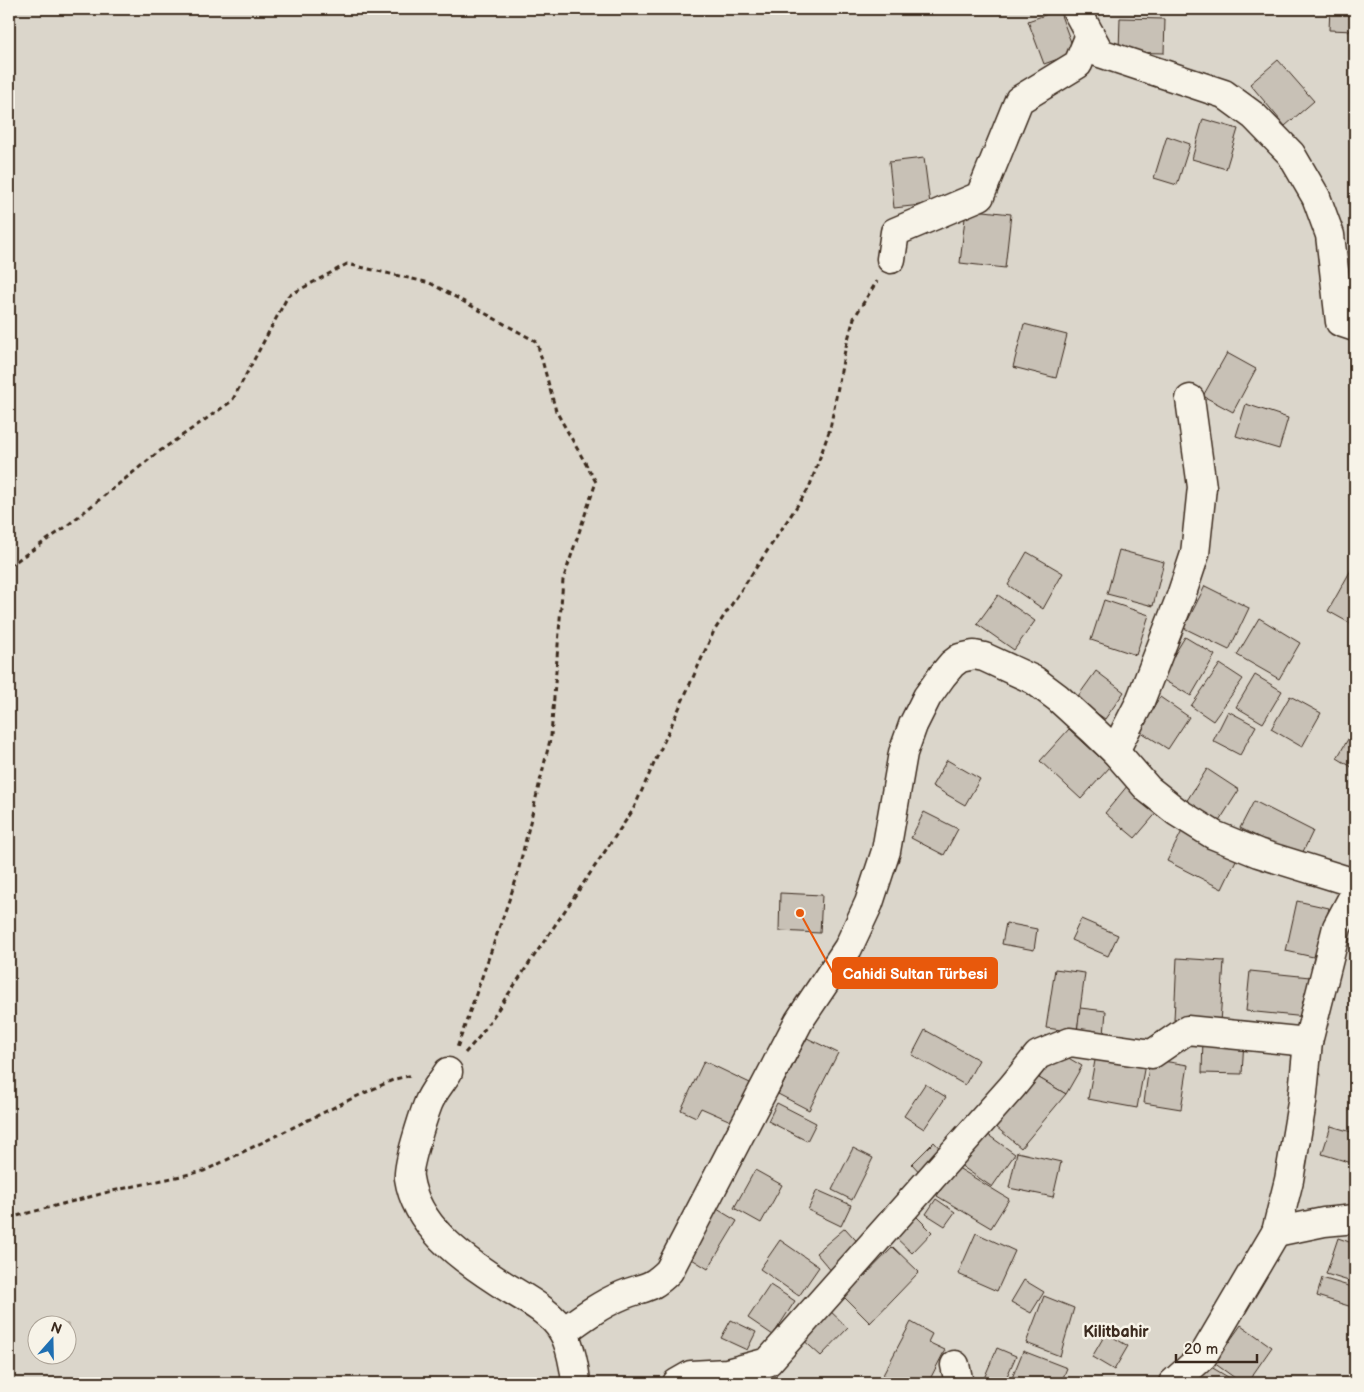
<svg xmlns="http://www.w3.org/2000/svg" width="1364" height="1392" font-family="'Balsamiq Sans',sans-serif">
  <style>
    .green { fill: #dbd6cb; stroke: #8b8074; fill-rule: evenodd }
    .building { fill: #c8c1b6; stroke: #3b2a1e }
    .lines { fill: none; stroke-linecap: round; stroke-linejoin: round }
    .minor-casing { stroke: #3b2a1e; stroke-width: 31 }
    .path { stroke: #3b2a1e; stroke-width: 3; stroke-dasharray: 5 4; stroke-linecap: butt }
    .minor { stroke: #f7f3e8; stroke-width: 28 }
    .labels { text-anchor: middle; stroke-width: 5; stroke-linejoin: round; paint-order: stroke }
    .quarter-label { font-size: 16px; font-weight: bold; fill: #3b2a1e; stroke: #f7f3e8 }
    .leader { fill: none; stroke: #e8590c; stroke-width: 2 }
    .callout-dot { fill: #e8590c; stroke: #f7f3e8; stroke-width: 2 }
    .callout { fill: #e8590c; stroke: #e8590c; stroke-width: 2 }
    .callout-label { font-size: 15px; text-anchor: middle; font-weight: bold; fill: #fff }
  </style>
  <rect width="100%" height="100%" fill="#f7f3e8"/>
  <filter id="ink" filterUnits="userSpaceOnUse"><feTurbulence type="fractalNoise" baseFrequency=".02" numOctaves="2"/><feDisplacementMap in="SourceGraphic" scale="10" xChannelSelector="R" yChannelSelector="G"/><feConvolveMatrix kernelMatrix="1 2 1 2 8 2 1 2 1" color-interpolation-filters="sRGB"/></filter>
  <g filter="url(#ink)">
    <path class="green" d="M9,9H1355V1383H9ZM38,1324H68V1354H38Z"/>
    <g class="building">
      <path d="M1330,9H1355V31L1329,30Z"/>
      <path d="M1059,10L1075,53L1044,64L1028,21Z"/>
      <path d="M1120,18L1165,19L1164,53L1119,52Z"/>
      <path d="M1355,54V91L1351,90Z"/>
      <path d="M1278,60L1314,101L1285,126L1250,84Z"/>
      <path d="M1203,119L1238,129L1226,169L1192,159Z"/>
      <path d="M1167,136L1190,144L1177,185L1154,178Z"/>
      <path d="M924,158L930,204L894,208L889,162Z"/>
      <path d="M966,209L1011,214L1005,268L960,263Z"/>
      <path d="M1024,324L1067,335L1056,378L1013,367Z"/>
      <path d="M1227,353L1256,369L1233,412L1203,396Z"/>
      <path d="M1246,404L1288,418L1279,449L1236,436Z"/>
      <path d="M1119,550L1164,562L1153,606L1107,594Z"/>
      <path d="M1027,552L1063,573L1043,609L1008,585Z"/>
      <path d="M1351,570L1355,572V626L1328,611Z"/>
      <path d="M1205,586L1249,608L1229,650L1184,628Z"/>
      <path d="M998,595L1035,621L1014,650L977,624Z"/>
      <path d="M1104,600L1149,615L1136,655L1091,640Z"/>
      <path d="M1259,618L1300,643L1279,679L1237,655Z"/>
      <path d="M1185,637L1215,655L1191,696L1160,678Z"/>
      <path d="M1220,664L1243,679L1213,721L1191,706Z"/>
      <path d="M1096,671L1124,692L1105,719L1076,699Z"/>
      <path d="M1255,675L1282,691L1263,723L1236,707Z"/>
      <path d="M1290,696L1321,713L1302,747L1271,729Z"/>
      <path d="M1160,697L1189,717L1168,749L1138,730Z"/>
      <path d="M1228,711L1256,726L1240,755L1213,741Z"/>
      <path d="M1069,729L1110,767L1081,799L1040,761Z"/>
      <path d="M1351,734L1355,737V769L1337,758Z"/>
      <path d="M947,760L980,779L965,805L932,786Z"/>
      <path d="M1207,769L1239,790L1218,823L1186,802Z"/>
      <path d="M1128,785L1159,810L1135,838L1105,813Z"/>
      <path d="M1254,801L1313,831L1300,858L1240,828Z"/>
      <path d="M924,812L958,829L944,855L911,838Z"/>
      <path d="M1184,827L1237,858L1222,889L1167,861Z"/>
      <path d="M780,893L822,895L820,933L779,931Z"/>
      <path d="M1297,901L1329,908L1318,958L1286,951Z"/>
      <path d="M1081,919L1118,935L1108,956L1071,940Z"/>
      <path d="M1006,923L1037,929L1034,950L1002,944Z"/>
      <path d="M1177,958L1224,961L1220,1023L1174,1020Z"/>
      <path d="M1055,969L1085,973L1077,1032L1046,1028Z"/>
      <path d="M1250,971L1310,977L1306,1017L1246,1011Z"/>
      <path d="M1080,1008L1106,1011L1104,1035L1077,1032Z"/>
      <path d="M925,1030L979,1060L965,1085L912,1055Z"/>
      <path d="M807,1038L838,1053L809,1110L778,1094Z"/>
      <path d="M1203,1038L1244,1040L1242,1074L1202,1073Z"/>
      <path d="M1055,1050L1082,1066L1066,1094L1039,1078Z"/>
      <path d="M1096,1055L1145,1064L1137,1108L1088,1099Z"/>
      <path d="M1150,1059L1188,1065L1181,1109L1144,1103Z"/>
      <path d="M704,1061L750,1083L733,1122L701,1108L696,1117L681,1110Z"/>
      <path d="M1040,1072L1039,1078L1066,1094L1021,1148L995,1126Z"/>
      <path d="M925,1084L946,1097L924,1129L904,1116Z"/>
      <path d="M777,1103L816,1123L807,1141L768,1121Z"/>
      <path d="M1331,1126L1355,1133V1164L1322,1154Z"/>
      <path d="M984,1132L1015,1154L992,1187L960,1165Z"/>
      <path d="M934,1142L946,1155L924,1177L912,1164Z"/>
      <path d="M853,1148L873,1158L852,1200L832,1190Z"/>
      <path d="M1017,1152L1061,1162L1053,1197L1009,1188Z"/>
      <path d="M955,1166L1009,1199L991,1228L937,1196Z"/>
      <path d="M755,1170L782,1185L761,1223L734,1208Z"/>
      <path d="M817,1190L851,1205L841,1226L808,1210Z"/>
      <path d="M936,1199L955,1212L945,1226L926,1214Z"/>
      <path d="M717,1209L737,1221L708,1269L687,1256Z"/>
      <path d="M914,1214L932,1232L912,1253L893,1235Z"/>
      <path d="M845,1228L862,1247L833,1273L816,1253Z"/>
      <path d="M976,1233L1015,1251L997,1291L958,1274Z"/>
      <path d="M1338,1238L1355,1244V1283L1326,1274Z"/>
      <path d="M780,1240L819,1267L799,1296L760,1269Z"/>
      <path d="M893,1247L919,1272L870,1323L844,1297Z"/>
      <path d="M1322,1278L1355,1288V1308L1317,1296Z"/>
      <path d="M1024,1280L1044,1292L1031,1313L1011,1302Z"/>
      <path d="M770,1285L795,1301L773,1335L748,1318Z"/>
      <path d="M1044,1296L1074,1308L1060,1356L1026,1343Z"/>
      <path d="M827,1308L848,1328L821,1356L800,1337Z"/>
      <path d="M731,1320L756,1332L747,1350L721,1338Z"/>
      <path d="M911,1322L932,1334L928,1342L945,1350L928,1383H898L883,1375Z"/>
      <path d="M1241,1325L1272,1347L1247,1383H1242L1214,1363Z"/>
      <path d="M1106,1333L1128,1346L1114,1370L1092,1357Z"/>
      <path d="M997,1348L1016,1356L1004,1383H982Z"/>
      <path d="M1023,1351L1067,1368L1061,1383H1010Z"/>
      <path d="M1206,1364L1238,1383H1195Z"/>
    </g>
    <g class="lines">
      <g class="minor-casing">
        <g id="minor">
          <path d="M1076,9L1100,53L1224,94L1254,116L1291,154L1316,197L1330,235L1340,322L1355,327"/>
          <path d="M891,259L895,232L980,196L1019,100L1078,64L1090,35"/>
          <path d="M1115,751L1139,704L1181,596L1195,554L1202,487L1190,399"/>
          <path d="M448,1072C441,1083 432,1093 428,1104C423,1117 407,1166 409,1178C416,1225 460,1257 497,1281C518,1295 551,1310 563,1332C570,1344 575,1369 576,1383"/>
          <path d="M1276,1232L1324,1222L1355,1219"/>
          <path d="M563,1332C582,1318 601,1304 623,1295C645,1286 650,1290 669,1271L799,1021L848,948L869,903L886,851L903,753L913,725L927,697L942,676L952,664L960,658L974,655L984,657L1034,680L1058,698L1093,730L1115,751L1148,789L1177,812L1214,835L1258,853L1355,883"/>
          <path d="M955,1365L959,1383"/>
          <path d="M677,1383L691,1375L727,1373L768,1362L1012,1087L1038,1055L1070,1042L1152,1054L1187,1030L1308,1042"/>
          <path d="M1173,1383L1203,1356L1276,1232L1289,1180L1302,1103L1308,1042L1337,927L1355,893"/>
        </g>
      </g>
      <g class="path">
        <path d="M9,566L63,529L157,453L232,401L288,296L347,264L430,283L537,342L556,411L596,482L563,580L551,736L516,880L457,1048"/>
        <path d="M465,1053L480,1036L633,810L714,631L809,488L830,429L845,350L854,318L877,281"/>
        <path d="M9,1218L112,1191L204,1171L351,1099L395,1079L413,1075"/>
      </g>
      <use href="#minor" class="minor"/>
    </g>
  </g>
  <g class="labels">
    <g class="quarter-label">
      <text x="1116" y="1337">Kilitbahir</text>
    </g>
  </g>
  <path class="leader" d="M800 913L833 973"/>
  <circle class="callout-dot" cx="800" cy="913" r="5"/>
  <rect class="callout" x="833" y="958" width="164" height="30" rx="5"/>
  <g class="callout-label">
    <text x="915" y="979">Cahidi Sultan Türbesi</text>
  </g>
  <rect width="1364" height="1392" fill="none" stroke="#f7f3e8" stroke-width="30"/>
  <rect x="15" y="15" width="1334" height="1362" fill="none" stroke="#3b2a1e" stroke-width="2" filter="url(#ink)"/>
  <g transform="translate(52 1340) rotate(20)"><circle r="24" fill="#f7f3e8" stroke="#aca397"/>
  <path d="M0-4L9 19L0 12L-9 19Z" fill="#1f6fb2"/>
  <text y="-8" font-size="14" font-weight="bold" text-anchor="middle" fill="#3b2a1e">N</text>
  </g>
  <path d="M1176 1354v8h81v-8" fill="none" stroke="#3b2a1e" stroke-width="2.5"/>
  <text x="1184" y="1354" font-size="15" fill="#3b2a1e" stroke="#f7f3e8" stroke-width="4" paint-order="stroke">20 m</text>
</svg>
